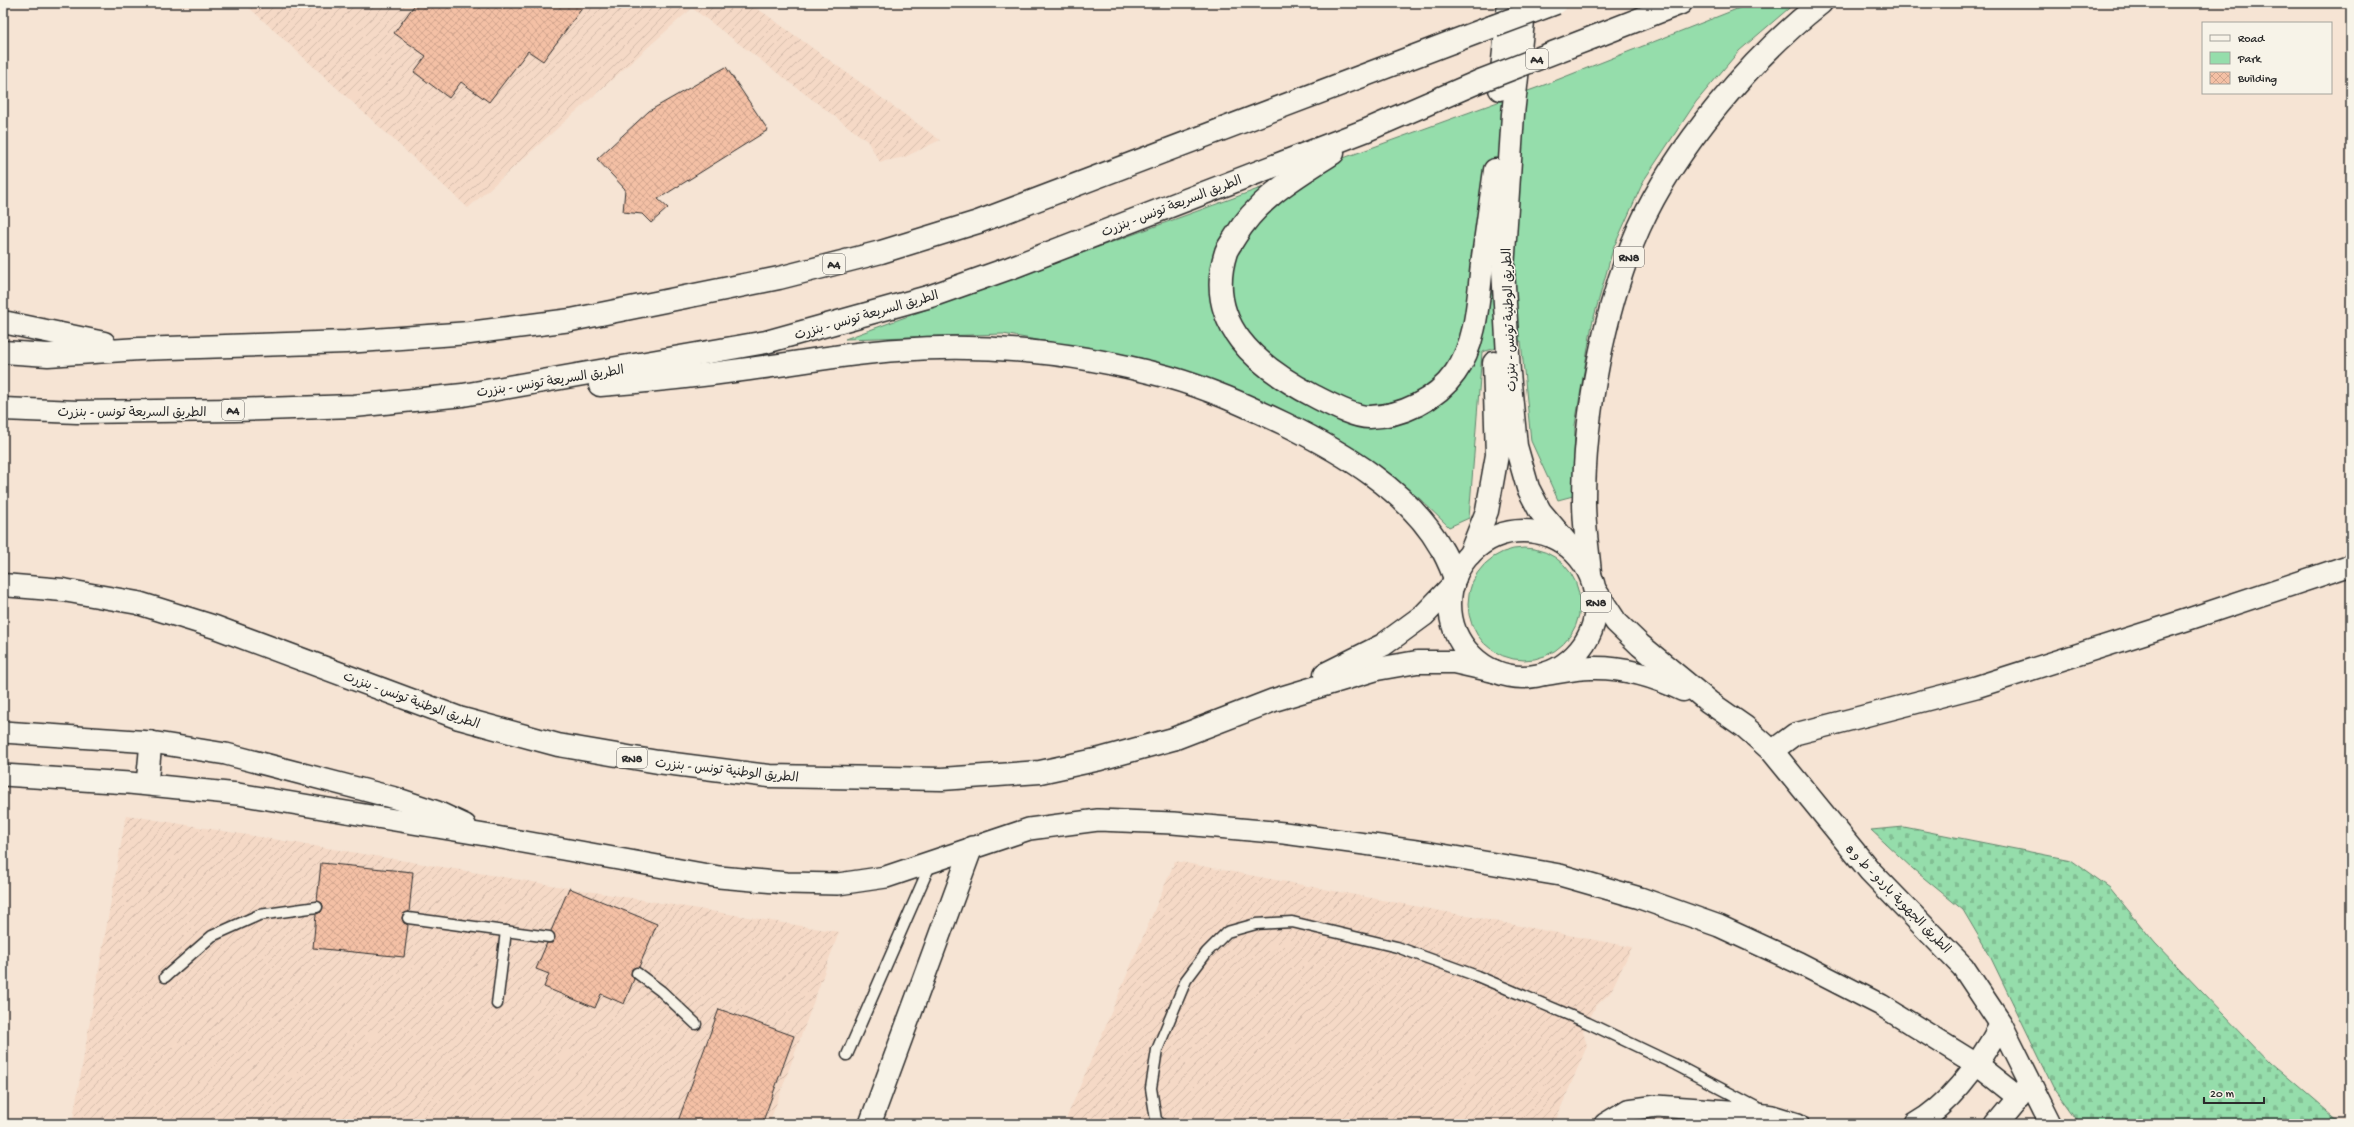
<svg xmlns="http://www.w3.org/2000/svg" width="2354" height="1127" font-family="'Gochi Hand','Playpen Sans Arabic',sans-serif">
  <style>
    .industrial { fill: url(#industrial-furrows) }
    .green { fill: #95ddab; stroke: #60846b }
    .cemetery { fill: url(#cemetery-stones); stroke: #60846b }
    .building { fill: url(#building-cross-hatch); stroke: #2b2b2b }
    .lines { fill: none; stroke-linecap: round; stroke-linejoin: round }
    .lane-casing { stroke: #2b2b2b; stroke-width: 13 }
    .street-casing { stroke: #2b2b2b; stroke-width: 24 }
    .secondary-casing { stroke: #2b2b2b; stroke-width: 25 }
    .primary-casing { stroke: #2b2b2b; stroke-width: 25 }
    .highway-casing { stroke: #2b2b2b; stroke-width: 25 }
    .lane { stroke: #f7f3e8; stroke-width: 10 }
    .street { stroke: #f7f3e8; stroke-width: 21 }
    .secondary { stroke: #f7f3e8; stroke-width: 22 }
    .primary { stroke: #f7f3e8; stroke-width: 22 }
    .highway { stroke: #f7f3e8; stroke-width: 22 }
    .highway-bridge-casing { stroke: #2b2b2b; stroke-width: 25; stroke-linecap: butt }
    .highway-bridge { stroke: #f7f3e8; stroke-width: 22 }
    .labels { text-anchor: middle; stroke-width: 3; stroke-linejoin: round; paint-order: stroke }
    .shield { fill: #f7f3e8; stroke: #686764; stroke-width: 1 }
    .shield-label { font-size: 12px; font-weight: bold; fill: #2b2b2b }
    .street-label { font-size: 13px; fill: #2b2b2b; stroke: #f7f3e8 }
  </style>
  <defs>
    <pattern id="industrial-furrows" width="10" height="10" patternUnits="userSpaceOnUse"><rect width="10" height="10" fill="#f5d9c6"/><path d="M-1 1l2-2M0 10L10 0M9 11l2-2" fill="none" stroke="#d2baaa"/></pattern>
    <pattern id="cemetery-stones" width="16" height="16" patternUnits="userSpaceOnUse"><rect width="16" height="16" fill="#95ddab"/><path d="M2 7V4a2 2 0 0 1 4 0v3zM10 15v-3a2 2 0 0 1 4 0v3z" fill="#81be93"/></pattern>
    <pattern id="building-cross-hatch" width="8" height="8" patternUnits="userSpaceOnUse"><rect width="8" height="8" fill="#f4c0a5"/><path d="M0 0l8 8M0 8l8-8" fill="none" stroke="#d1a58e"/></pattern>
  </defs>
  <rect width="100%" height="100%" fill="#f6e4d4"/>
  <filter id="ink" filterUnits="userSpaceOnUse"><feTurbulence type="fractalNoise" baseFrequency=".025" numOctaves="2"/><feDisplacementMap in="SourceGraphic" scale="8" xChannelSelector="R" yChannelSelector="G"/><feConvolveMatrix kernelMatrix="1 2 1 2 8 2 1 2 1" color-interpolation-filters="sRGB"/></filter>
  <g filter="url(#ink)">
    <g class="industrial">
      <path d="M244,3H750L940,140L905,157L880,162L867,141L692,8L468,208Z"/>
      <path d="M126,815L569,888L839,932L769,1124H72Z"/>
      <path d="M1175,861L1632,947L1610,993L1596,1006L1583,1031L1587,1046L1554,1124H1064Z"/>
    </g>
    <g class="green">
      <path d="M1752,3H1795L1739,51L1696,102L1644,180L1613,249L1592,324L1575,425L1573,496L1558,500L1531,441L1521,341L1482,352L1469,518L1449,527L1419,498L1370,466L1265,405L1141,358L1003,334L845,339L1539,87Z"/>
      <circle cx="1524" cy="604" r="56"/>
    </g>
    <path class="cemetery" d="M1904,827L2071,860L2110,888L2155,943L2269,1062L2340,1123L2080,1124L2054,1088L1989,954L1963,910L1913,869L1871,830Z"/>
    <g class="building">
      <path d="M416,3H586L543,61L528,51L489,102L461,82L449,98L414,72L426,56L394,33Z"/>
      <path d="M726,67L768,130L658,199L668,208L651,223L642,214L623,212L625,189L597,159L649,111Z"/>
      <path d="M321,863L413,872L409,912L403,914L402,918L404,923L408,925L404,957L313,948L316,914L321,912L323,906L322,903L317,901Z"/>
      <path d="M569,888L657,924L639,967L632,969L631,975L634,979L624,1004L601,994L595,1008L544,987L549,974L536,969L547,943H552L555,938L551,931Z"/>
      <path d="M719,1009L794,1036L762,1124H677Z"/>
    </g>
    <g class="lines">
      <g class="lane-casing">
        <g id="lane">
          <path d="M408,918L549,937"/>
          <path d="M637,973L661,991L696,1024"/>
          <path d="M165,977L212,936L259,915L317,907"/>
          <path d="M497,1004L506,931"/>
          <path d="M847,1055L931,863"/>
          <path d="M1161,1124L1156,1120L1151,1088L1157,1050L1186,980L1207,952L1227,932L1256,924L1292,922L1397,947L1477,976L1588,1023L1676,1065L1758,1108"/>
        </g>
      </g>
      <g class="street-casing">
        <g id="street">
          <path d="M3,732L151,742L226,754L395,798L437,812L465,825"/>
          <path d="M1772,751L1795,734L1976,687L2186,620L2351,565"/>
          <path d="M3,775L129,783L238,794L485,835L719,877L787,883L838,884L886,877L1029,829L1098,820L1173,823L1284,833L1431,853L1560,875L1640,898L1719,926L1799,963L1881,1005L1976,1064L2019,1098"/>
          <path d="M147,784L151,742"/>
          <path d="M870,1124L972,847"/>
          <path d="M1605,1124L1628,1110L1657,1106L1743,1112L1772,1116L1798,1124"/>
          <path d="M1915,1124C1952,1103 1981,1061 2001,1024"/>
          <path d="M1996,1124L2026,1088"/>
        </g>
      </g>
      <g class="secondary-casing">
        <g id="secondary">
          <path d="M1595,590L1616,622L1640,645L1709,702L1745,727L1772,751L1870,871L1963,967L2001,1024L2051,1124"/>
          <path d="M1545,674C1560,672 1576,668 1591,668C1623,667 1654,676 1683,690"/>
        </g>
      </g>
      <g class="primary-casing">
        <g id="primary">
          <path d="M1525,3L1513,114L1503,269L1509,373L1516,446L1528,488L1540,511L1572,549"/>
          <path d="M1500,89L1509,3"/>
          <circle cx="1523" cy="604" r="73"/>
          <path d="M1470,554L1487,511L1497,455L1494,363"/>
          <path d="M3,585L63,590L138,603L215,627L459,718L558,745L658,762L769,776L942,779L1040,772L1100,759L1173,739L1274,700L1377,669L1417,662H1454L1494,671"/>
          <path d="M1325,674L1383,645L1424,615L1453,585"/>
        </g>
      </g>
      <g class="highway-casing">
        <g id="highway">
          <path d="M1594,37L1681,3"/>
          <path d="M1333,153C1296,177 1258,198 1235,237C1232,242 1228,247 1226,252C1203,324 1258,367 1314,396C1328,403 1355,418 1370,417C1402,416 1436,400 1455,373C1477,343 1478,300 1482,264C1486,233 1491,201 1495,170"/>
          <path d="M3,322L104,343"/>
          <path d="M3,352L48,355L139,349L346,342L469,333L571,320L779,278L881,252L978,222L1494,26"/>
          <path d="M600,385C650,381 699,376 749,369C799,363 848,353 898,350C988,343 1080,353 1168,377C1208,388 1247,406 1285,424C1342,452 1409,491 1441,548C1447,557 1451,568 1455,578"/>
          <path d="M3,409L77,412L235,410L354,406L463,395L766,342L931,296L1010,268L1367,130L1480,81"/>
          <path d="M1590,573C1588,550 1584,526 1584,502C1584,416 1604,307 1639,228C1675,148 1752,57 1821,3"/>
        </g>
      </g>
      <use href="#lane" class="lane"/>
      <use href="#street" class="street"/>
      <use href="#secondary" class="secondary"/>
      <use href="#primary" class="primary"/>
      <use href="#highway" class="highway"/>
      <g class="highway-bridge-casing">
        <g id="highway-bridge">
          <path d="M1494,26L1556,3"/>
          <path d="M1480,81L1594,37"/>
        </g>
      </g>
      <use href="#highway-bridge" class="highway-bridge"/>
    </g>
  </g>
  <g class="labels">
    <g class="shield">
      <rect x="1526" y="49" width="22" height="20" rx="3"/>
      <rect x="1614" y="247" width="30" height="20" rx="3"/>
      <rect x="823" y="254" width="22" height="20" rx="3"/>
      <rect x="222" y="400" width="22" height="20" rx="3"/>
      <rect x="1581" y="592" width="30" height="20" rx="3"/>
      <rect x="617" y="748" width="30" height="20" rx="3"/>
    </g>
    <g class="shield-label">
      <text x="1537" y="63">A4</text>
      <text x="1629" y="261">RN8</text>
      <text x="834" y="268">A4</text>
      <text x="233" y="414">A4</text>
      <text x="1596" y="606">RN8</text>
      <text x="632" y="762">RN8</text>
    </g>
    <g class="street-label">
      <text transform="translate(1171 205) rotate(-21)" y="5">الطريق السريعة تونس - بنزرت</text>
      <text transform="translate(866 314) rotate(-16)" y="5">الطريق السريعة تونس - بنزرت</text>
      <text transform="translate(1508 320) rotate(-92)" y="5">الطريق الوطنية تونس - بنزرت</text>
      <text transform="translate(550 380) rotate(-9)" y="5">الطريق السريعة تونس - بنزرت</text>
      <text x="132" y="416">الطريق السريعة تونس - بنزرت</text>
      <text transform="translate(412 699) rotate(20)" y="5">الطريق الوطنية تونس - بنزرت</text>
      <text transform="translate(727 769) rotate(6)" y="5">الطريق الوطنية تونس - بنزرت</text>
      <text transform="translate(1899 898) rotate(46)" y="5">الطريق الجهوية باردو - ط و 8</text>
    </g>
  </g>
  <rect width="2354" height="1127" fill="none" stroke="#f7f3e8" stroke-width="16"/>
  <rect x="8" y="8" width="2338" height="1111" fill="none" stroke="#2b2b2b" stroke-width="1.5" filter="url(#ink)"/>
  <rect x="2202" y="22" width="130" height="72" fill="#f7f3e8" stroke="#a5a39c"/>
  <rect x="2210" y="35" width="20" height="6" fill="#f7f3e8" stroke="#a5a39c"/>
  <text x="2238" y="42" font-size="12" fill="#2b2b2b">Road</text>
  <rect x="2210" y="52" width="20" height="12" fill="#95ddab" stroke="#a5a39c"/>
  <text x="2238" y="62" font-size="12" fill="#2b2b2b">Park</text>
  <rect x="2210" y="72" width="20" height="12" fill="url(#building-cross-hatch)" stroke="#a5a39c"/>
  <text x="2238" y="82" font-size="12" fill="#2b2b2b">Building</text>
  <path d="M2204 1097v6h60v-6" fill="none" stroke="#2b2b2b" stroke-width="2"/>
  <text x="2210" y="1097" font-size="12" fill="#2b2b2b" stroke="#f7f3e8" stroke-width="3" paint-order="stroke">20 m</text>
</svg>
